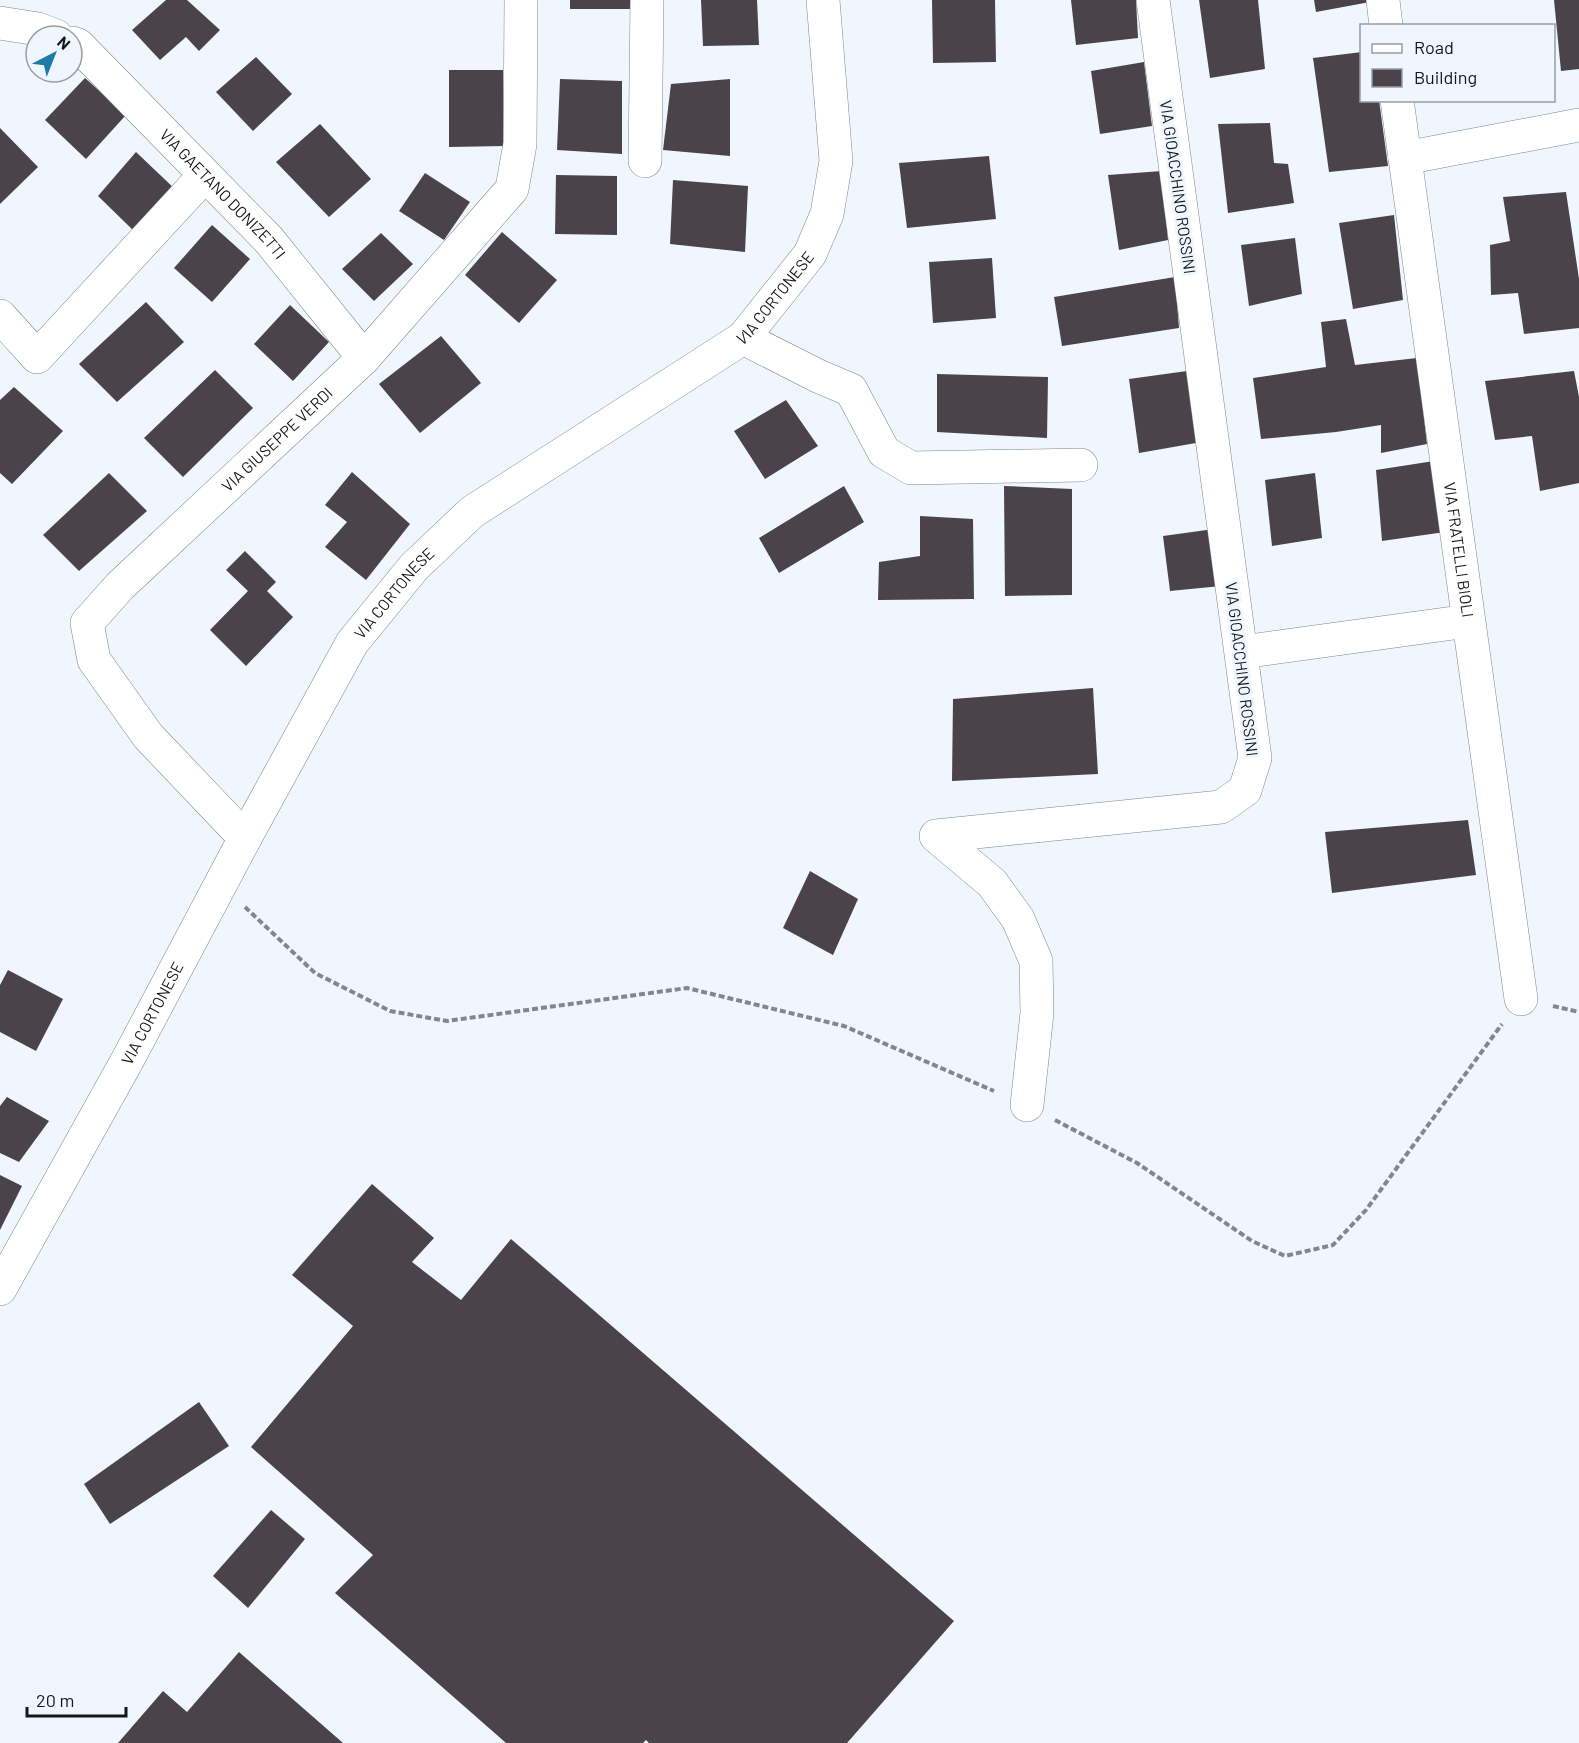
<svg xmlns="http://www.w3.org/2000/svg" width="1579" height="1743" font-family="Barlow,sans-serif">
  <style>
    .building { fill: #4a444a }
    .lines { fill: none; stroke-linecap: round; stroke-linejoin: round }
    .street-casing { stroke: #7e858b; stroke-width: 34 }
    .secondary-casing { stroke: #7e858b; stroke-width: 34 }
    .path { stroke: #83878d; stroke-width: 4; stroke-dasharray: 6 3; stroke-linecap: butt }
    .street { stroke: #fff; stroke-width: 33 }
    .secondary { stroke: #fff; stroke-width: 33 }
    .labels { text-anchor: middle; stroke-width: 6; stroke-linejoin: round; paint-order: stroke }
    .street-label { font-size: 16px; fill: #15171a; stroke: #eff6fe }
  </style>
  <rect width="100%" height="100%" fill="#eff6fe"/>
  <g class="building">
    <path d="M166,0H187L220,30L199,51L186,37L160,60L132,30Z"/>
    <path d="M570,0H635L634,9H570Z"/>
    <path d="M701,0H757L759,45L703,46Z"/>
    <path d="M932,0H995L996,62L933,63Z"/>
    <path d="M1071,0H1136L1138,38L1076,45Z"/>
    <path d="M1199,0H1258L1265,69L1210,78Z"/>
    <path d="M1314,0H1369L1370,2L1316,12Z"/>
    <path d="M1554,0H1579V69L1561,71Z"/>
    <path d="M1362,52V100H1379L1388,166L1329,172L1313,58Z"/>
    <path d="M256,57L292,94L253,131L216,92Z"/>
    <path d="M1144,62L1152,126L1100,134L1091,71Z"/>
    <path d="M449,70H503L504,146L449,147Z"/>
    <path d="M85,78L126,115L86,159L45,120Z"/>
    <path d="M560,79L622,81V154L557,150Z"/>
    <path d="M730,79V156L663,150L671,84Z"/>
    <path d="M1270,123L1274,163L1288,164L1294,203L1228,213L1218,124Z"/>
    <path d="M320,124L371,179L329,217L276,162Z"/>
    <path d="M0,128L38,167L0,204Z"/>
    <path d="M136,152L177,191L137,234L98,196Z"/>
    <path d="M989,156L996,219L907,228L899,163Z"/>
    <path d="M1162,171L1168,240L1119,250L1108,175Z"/>
    <path d="M425,173L470,202L444,240L399,211Z"/>
    <path d="M556,175L617,176V235L555,234Z"/>
    <path d="M673,180L748,186L745,252L670,244Z"/>
    <path d="M1566,192L1579,279V328L1524,334L1518,293L1491,295L1490,245L1510,241L1503,197Z"/>
    <path d="M1394,215L1403,300L1353,309L1339,223Z"/>
    <path d="M212,225L250,259L212,302L174,268Z"/>
    <path d="M502,232L557,280L519,323L465,275Z"/>
    <path d="M381,233L413,264L374,301L342,269Z"/>
    <path d="M1295,238L1302,294L1249,306L1241,245Z"/>
    <path d="M992,258L996,318L933,323L929,262Z"/>
    <path d="M1175,277L1179,328L1062,346L1054,297Z"/>
    <path d="M146,302L184,342L117,402L79,364Z"/>
    <path d="M290,305L329,342L293,381L254,344Z"/>
    <path d="M1346,319L1355,365L1417,358L1427,444L1381,453V425L1336,432L1261,439L1253,378L1326,367L1321,322Z"/>
    <path d="M441,336L481,383L420,433L379,384Z"/>
    <path d="M215,370L253,408L183,477L144,438Z"/>
    <path d="M1187,371L1196,443L1139,453L1129,379Z"/>
    <path d="M1574,371L1579,397V483L1540,491L1532,436L1495,440L1485,381Z"/>
    <path d="M937,374L1048,377L1047,438L937,432Z"/>
    <path d="M14,387L63,431L12,484L0,473V400Z"/>
    <path d="M786,400L818,446L765,479L734,431Z"/>
    <path d="M1434,461L1445,532L1382,541L1376,470Z"/>
    <path d="M352,472L410,524L366,580L325,547L347,522L325,505Z"/>
    <path d="M109,473L147,511L79,571L43,535Z"/>
    <path d="M1315,473L1322,538L1272,546L1265,480Z"/>
    <path d="M844,486L864,522L779,573L759,538Z"/>
    <path d="M1004,486L1072,489V595L1005,596Z"/>
    <path d="M920,516L973,519L974,599L878,600L879,562L920,556Z"/>
    <path d="M1214,529L1221,586L1170,591L1163,536Z"/>
    <path d="M245,551L276,582L267,591L293,617L246,666L210,630L248,591L226,570Z"/>
    <path d="M1093,688L1098,774L952,781L953,699Z"/>
    <path d="M1468,820L1476,875L1332,893L1325,832Z"/>
    <path d="M810,871L858,899L833,955L783,928Z"/>
    <path d="M8,970L63,999L36,1051L0,1032V985Z"/>
    <path d="M7,1097L49,1121L19,1162L0,1153V1106Z"/>
    <path d="M0,1175L22,1186L0,1230Z"/>
    <path d="M372,1184L434,1238L412,1262L461,1300L511,1239L954,1621L847,1743H649L646,1740L643,1743H506L335,1593L373,1555L251,1447L353,1326L292,1275Z"/>
    <path d="M199,1402L229,1446L110,1524L84,1484Z"/>
    <path d="M271,1510L305,1539L248,1608L213,1576Z"/>
    <path d="M239,1652L343,1743H118L163,1691L187,1712Z"/>
  </g>
  <g class="lines">
    <g class="street-casing">
      <g id="street">
        <path d="M1383,0L1386,26"/>
        <path d="M0,23L38,29L56,36"/>
        <path id="s1" d="M72,43L78,45L269,240L364,358"/>
        <path id="s2" d="M1397,100L1521,999"/>
        <path d="M1405,158L1579,125"/>
        <path d="M645,161L647,0"/>
        <path d="M0,316L37,357L205,175"/>
        <path d="M743,338L818,376L851,390L884,452L911,468L1081,465"/>
        <path d="M1242,652L1468,621"/>
        <path id="s3" d="M245,838L148,736L94,660L87,623L120,586L364,358L512,189L520,144L521,0"/>
        <path d="M1027,1105L1037,1013L1036,961L1018,919L992,883L936,836L1221,807L1245,790L1255,758L1153,0"/>
      </g>
    </g>
    <g class="secondary-casing">
      <g id="secondary">
        <path id="s4" d="M0,1289L128,1059L245,838L352,643L414,567L472,512L743,338L810,254L827,214L836,161L823,0"/>
      </g>
    </g>
    <g class="path">
      <path d="M245,907L315,973L390,1011L447,1021L687,988L844,1026L994,1091"/>
      <path d="M1553,1006L1579,1012"/>
      <path d="M1055,1120L1137,1163L1252,1241L1285,1256L1333,1245L1366,1210L1502,1024"/>
    </g>
    <use href="#street" class="street"/>
    <use href="#secondary" class="secondary"/>
  </g>
  <g class="labels">
    <g class="street-label">
      <text transform="translate(1178 187) rotate(82)" y="6">VIA GIOACCHINO ROSSINI</text>
      <text dy="6" stroke="none"><textPath href="#s1" startOffset="214">VIA GAETANO DONIZETTI</textPath></text>
      <text dy="6" stroke="none"><textPath href="#s4" startOffset="1287">VIA CORTONESE</textPath></text>
      <text dy="6" stroke="none"><textPath href="#s3" startOffset="536">VIA GIUSEPPE VERDI</textPath></text>
      <text dy="6" stroke="none"><textPath href="#s2" startOffset="454">VIA FRATELLI BIOLI</textPath></text>
      <text dy="6" stroke="none"><textPath href="#s4" startOffset="801">VIA CORTONESE</textPath></text>
      <text transform="translate(1242 669) rotate(83)" y="6">VIA GIOACCHINO ROSSINI</text>
      <text dy="6" stroke="none"><textPath href="#s4" startOffset="315">VIA CORTONESE</textPath></text>
    </g>
  </g>
  <rect x="1360" y="24" width="195" height="78" fill="#eff6fe" stroke="#989da3" stroke-width="1.5"/>
  <rect x="1372" y="44" width="30" height="9" fill="#ffffff" stroke="#989da3" stroke-width="1.5"/>
  <text x="1414" y="54" font-size="18" fill="#15171a">Road</text>
  <rect x="1372" y="69" width="30" height="18" fill="#4a444a" stroke="#989da3" stroke-width="1.5"/>
  <text x="1414" y="84" font-size="18" fill="#15171a">Building</text>
  <g transform="translate(54 54) rotate(42)"><circle r="28" fill="#eff6fe" stroke="#989da3" stroke-width="1.5"/>
  <path d="M0-4.5L10 22L0 15L-10 22Z" fill="#217ba9"/>
  <text y="-9" font-size="16" font-weight="bold" text-anchor="middle" fill="#15171a">N</text>
  </g>
  <path d="M27 1707v9h99v-9" fill="none" stroke="#15171a" stroke-width="3"/>
  <text x="36" y="1707" font-size="18" fill="#15171a" stroke="#eff6fe" stroke-width="4.5" paint-order="stroke">20 m</text>
</svg>
